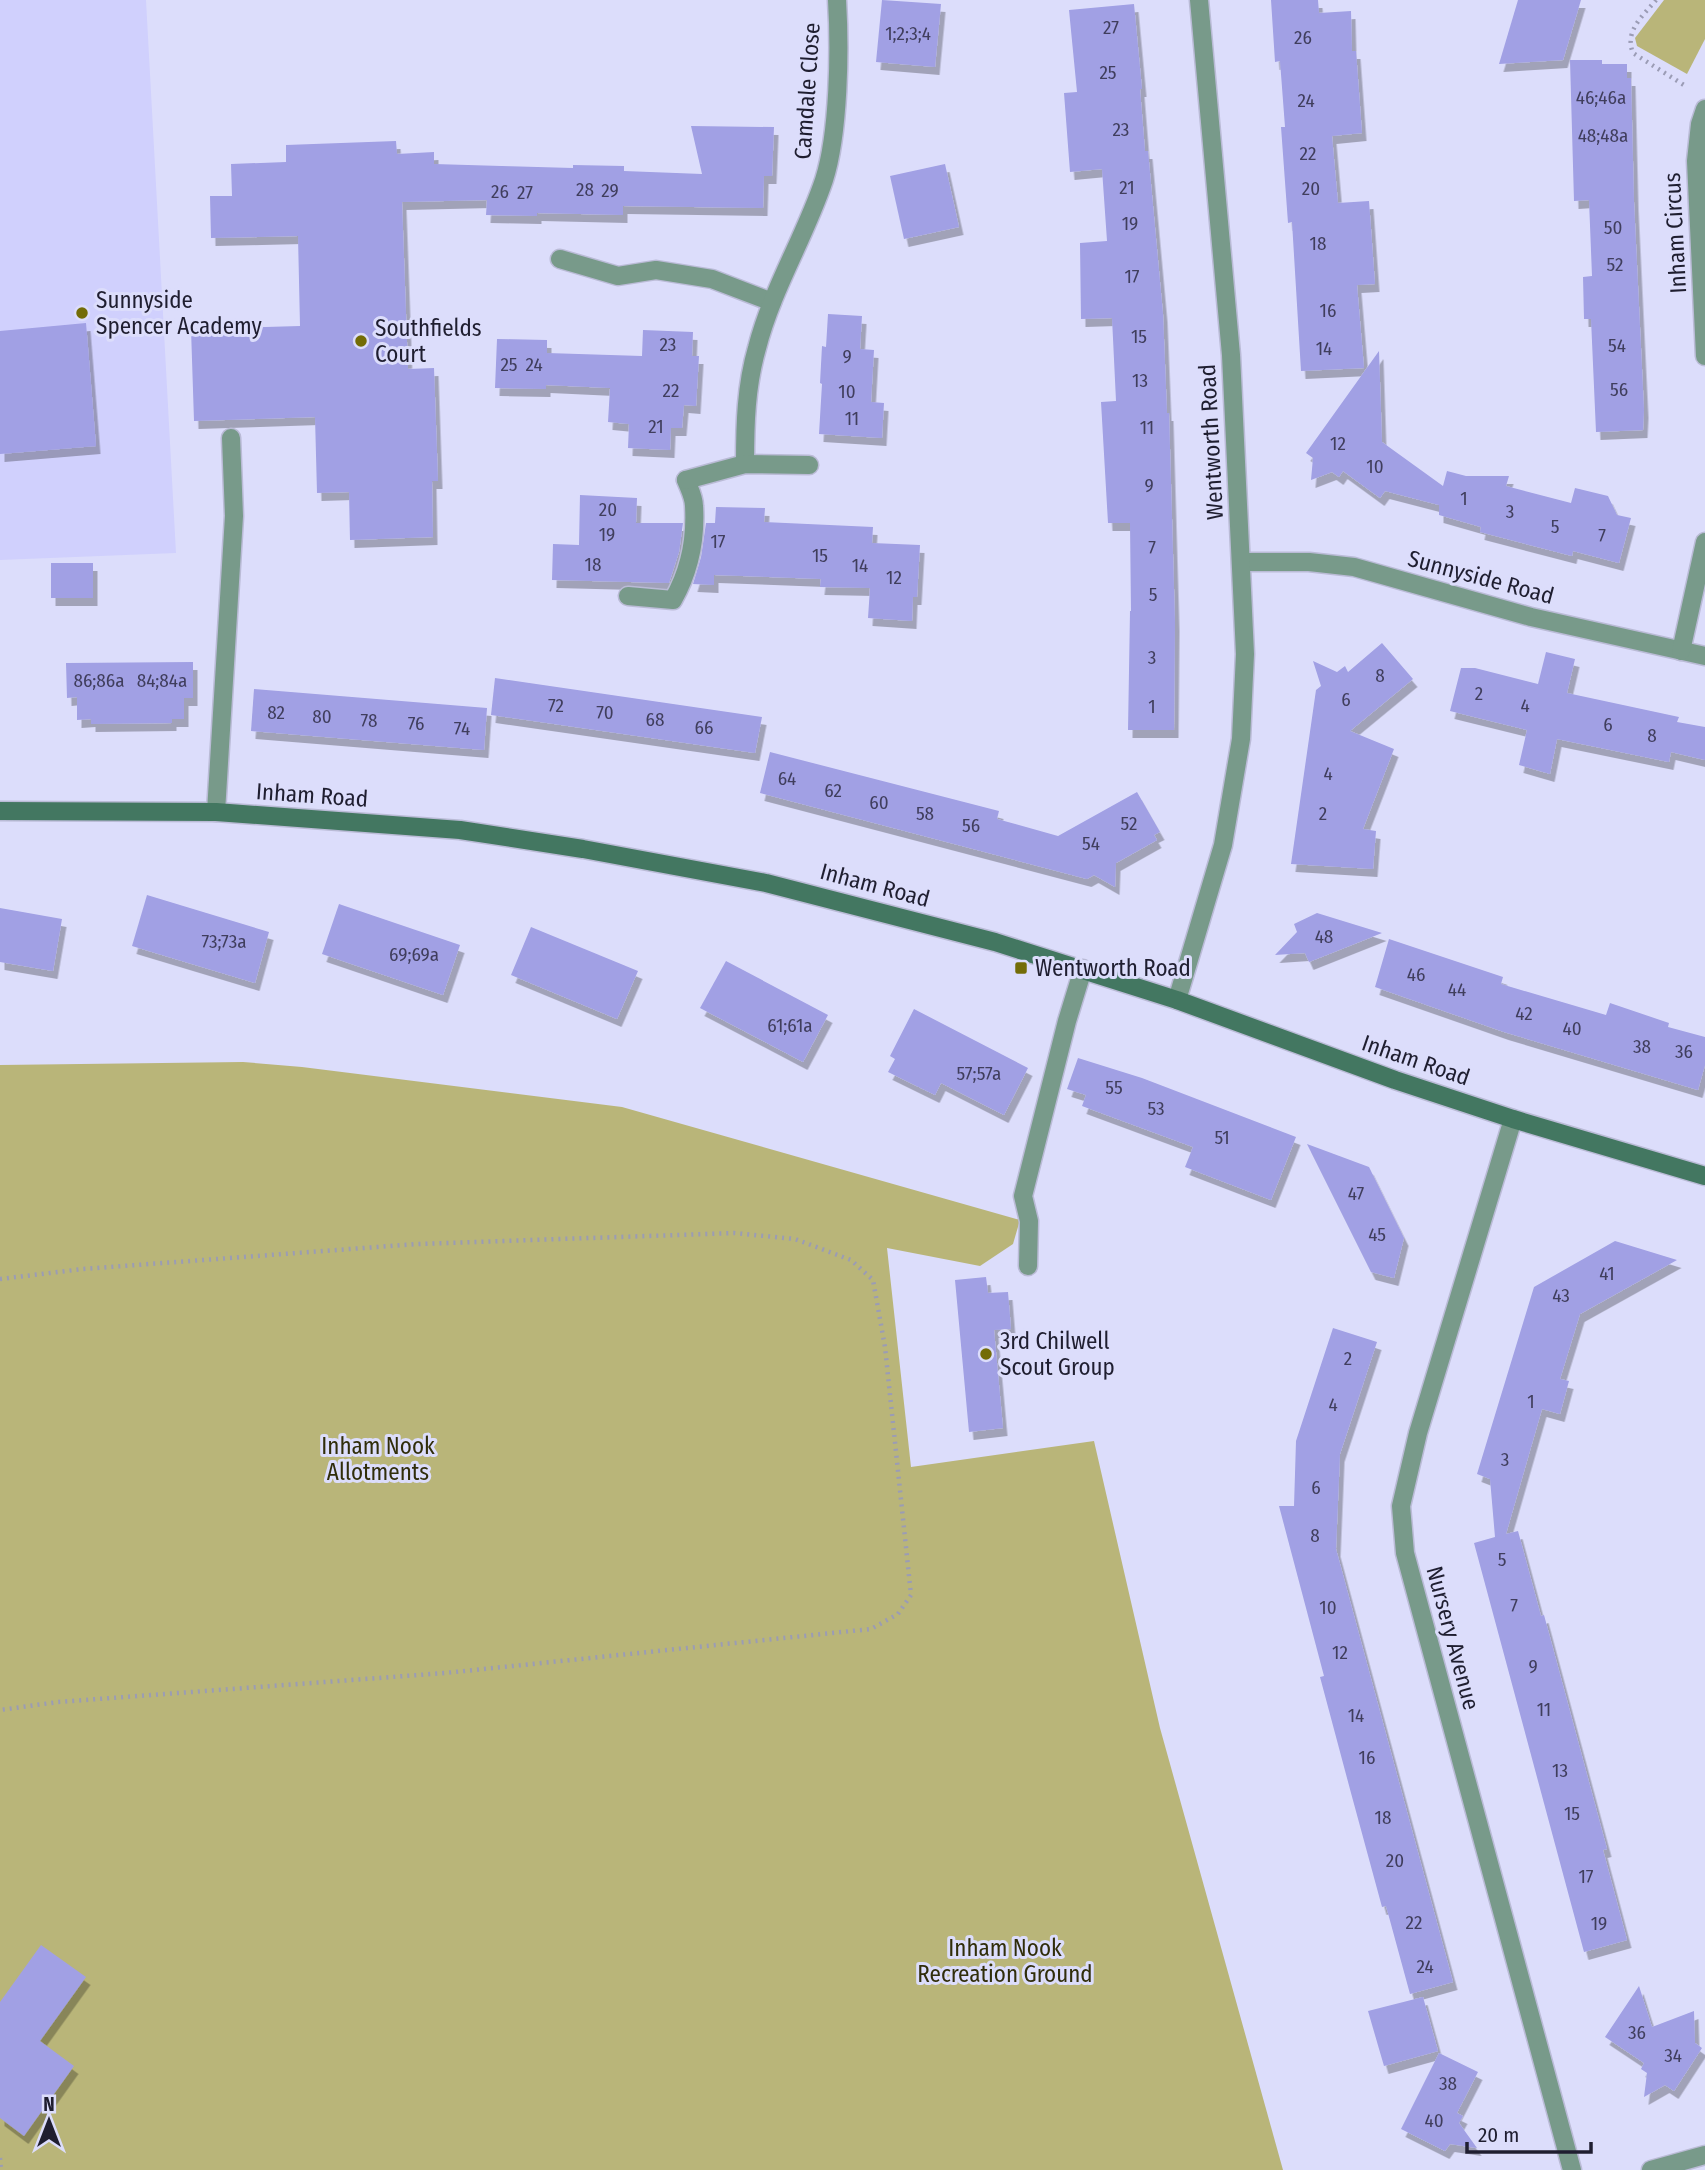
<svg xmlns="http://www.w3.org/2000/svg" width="1705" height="2170" font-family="'Fira Sans Condensed',sans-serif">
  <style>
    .built { fill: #d0d0fd }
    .green { fill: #b9b579 }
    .building { fill: #a1a0e4; filter: url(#shadow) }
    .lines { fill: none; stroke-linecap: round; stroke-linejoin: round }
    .lane-casing { stroke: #babbd6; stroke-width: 21 }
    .street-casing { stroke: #babbd6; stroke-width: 21 }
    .secondary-casing { stroke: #babbd6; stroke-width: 21 }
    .path { stroke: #9b9cb5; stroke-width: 4.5; stroke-dasharray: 2 5; stroke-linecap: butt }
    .lane { stroke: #789a8a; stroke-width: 18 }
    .street { stroke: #789a8a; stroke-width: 18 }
    .secondary { stroke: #437761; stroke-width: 18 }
    .poi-dot { fill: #736c07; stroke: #dcddfb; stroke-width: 2.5 }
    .labels { text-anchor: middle; stroke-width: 6; stroke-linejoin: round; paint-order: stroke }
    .number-label { font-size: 19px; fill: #403e5d }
    .street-label { font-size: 23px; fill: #1f1e30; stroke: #dcddfb }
    .poi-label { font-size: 23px; fill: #1f1e30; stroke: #dcddfb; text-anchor: start }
    .park-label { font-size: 23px; fill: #302d0a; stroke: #dcddfb }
  </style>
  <defs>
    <filter id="shadow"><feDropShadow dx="4.5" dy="8" stdDeviation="0" flood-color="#0004"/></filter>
  </defs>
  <rect width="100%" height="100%" fill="#dcddfb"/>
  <path class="built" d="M0,0H146L176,553L0,560Z"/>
  <g class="green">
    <path d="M1664,0H1705V39L1687,74L1637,46L1635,38Z"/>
    <path d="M243,1062L302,1067L622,1107L1020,1220L1013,1244L980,1266L887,1248L911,1467L1094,1441L1160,1728L1283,2170H0V1065Z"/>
  </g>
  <g class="building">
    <path d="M882,0L941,4L935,67L876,62Z"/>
    <path d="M1271,0H1318L1319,13L1351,11L1352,51H1356L1362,133L1332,136L1338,203L1369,201L1375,284L1357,285L1364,368L1301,371L1292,222L1288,223L1281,127H1285L1280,61L1275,62Z"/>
    <path d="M1518,0H1581L1563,60L1499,64Z"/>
    <path d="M1134,4L1142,89H1140L1145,151H1148L1163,314L1167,413H1169L1175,623L1174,730H1128L1130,611H1131L1130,523H1108L1101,402L1116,401L1112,318L1081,319L1080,243L1107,241L1102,169L1070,172L1064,93L1077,92L1069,10Z"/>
    <path d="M1570,60H1602V64H1627V78H1631L1634,202L1644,410L1643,430L1596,432L1591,319H1584L1583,277L1592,276L1589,200L1574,201Z"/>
    <path d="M691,126L774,127L772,176H764L763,208L623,206V215L537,213V216L486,215L487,200L402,202L408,369L434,368L438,481H432L433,537L350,540L349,492L317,493L315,417L194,421L191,329L300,326L298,236L211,238L210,196H232L231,164L286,162V145L396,141L397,154L434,152V164L573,168V165L624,166V171L702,174Z"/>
    <path d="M945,164L959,227L904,239L890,176Z"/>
    <path d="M828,314L862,316L860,349L874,350L871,402L884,403L882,438L819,434L822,384L820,383L822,346L826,347Z"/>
    <path d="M86,323L96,446L0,454V331Z"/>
    <path d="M643,330L693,332L692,356H699L696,406L684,405L682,428H671L670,450L628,448L629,424L608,422L610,388L546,385V389L495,388L497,339L547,340V353L642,356Z"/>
    <path d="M1379,351L1382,442L1443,486L1447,471L1466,476H1509L1506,486L1571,503L1575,488L1608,496L1617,515L1631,518L1619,563L1573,551L1572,556L1480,532L1481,527L1439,515V505L1385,491L1380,498L1343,471L1339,477L1332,472L1311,480L1313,458L1306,453Z"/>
    <path d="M580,495L637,498L636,523H683L679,552L669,583L552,580L553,544L579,545Z"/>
    <path d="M716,507L765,508L764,522L873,527L872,543L920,545L917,597H913L912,621L868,618L870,588L820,587L821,579L714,575V585L693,584L701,557L706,523H715Z"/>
    <rect x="51" y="563" width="42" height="35"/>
    <path d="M1382,643L1413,679L1350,731L1394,749L1363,829L1376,831L1373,869L1291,864L1316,690L1321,686L1313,661L1337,672L1345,666L1348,672Z"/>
    <path d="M1546,652L1575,659L1567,693L1679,717L1677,722L1705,727V760L1671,752L1669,762L1557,739L1550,774L1519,765L1527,730L1450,711L1461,668H1475L1538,684Z"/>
    <path d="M193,662V698H184V719H172V723L91,724V719L77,720V697L67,698L66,663Z"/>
    <path d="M495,678L762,717L755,753L491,715Z"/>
    <path d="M254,689L487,708L484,750L251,731Z"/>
    <path d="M770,752L999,811L997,819L1058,836L1137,792L1160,832L1154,835L1157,840L1116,863L1115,887L1094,875L1087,879L760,793Z"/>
    <path d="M147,895L269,932L255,983L132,946Z"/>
    <path d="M339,904L460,945L443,995L322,954Z"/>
    <path d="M0,908L62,919L53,971L0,962Z"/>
    <path d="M1317,913L1382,933L1309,962L1305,953L1275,955L1297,932L1294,924Z"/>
    <path d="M531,927L638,971L617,1019L511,975Z"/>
    <path d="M1389,939L1503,977L1501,984L1606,1015L1610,1003L1669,1023L1668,1027L1705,1037V1065L1698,1090L1504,1032L1375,987Z"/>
    <path d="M726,961L828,1015L803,1062L700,1008Z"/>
    <path d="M914,1009L1028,1068L1004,1115L941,1083L935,1095L888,1072L895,1059L890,1056Z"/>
    <path d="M1078,1058L1142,1078L1296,1137L1271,1200L1185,1167L1193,1147L1082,1106L1086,1095L1067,1089Z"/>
    <path d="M1307,1144L1369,1167L1404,1238L1394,1278L1371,1272Z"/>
    <path d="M1615,1241L1677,1260L1580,1314L1560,1379L1569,1381L1560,1414L1542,1409L1506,1534L1518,1531L1541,1616L1544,1615L1607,1849L1603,1850L1627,1940L1584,1952L1474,1543L1495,1537L1490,1479L1477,1474L1534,1287Z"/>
    <path d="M986,1277L988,1293L1008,1292L1011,1329L994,1330L1003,1428L969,1432L955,1280Z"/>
    <path d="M1333,1328L1377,1342L1340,1454L1336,1549L1453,1982L1410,1994L1386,1906L1382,1907L1351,1793L1320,1677L1324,1676L1279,1506H1294L1296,1441Z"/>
    <path d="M41,1945L86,1977L40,2041L74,2066L24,2136L0,2118V2002Z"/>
    <path d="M1639,1986L1652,2027L1694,2011L1695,2043L1702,2048L1674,2091L1665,2085L1644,2097L1647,2073L1641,2069L1644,2063L1605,2037Z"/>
    <path d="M1423,1997L1438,2051L1384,2066L1368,2011Z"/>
    <path d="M1439,2053L1478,2072L1457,2113L1463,2116L1459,2123L1477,2148L1450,2144L1445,2151L1401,2129Z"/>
  </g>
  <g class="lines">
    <g class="lane-casing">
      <g id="lane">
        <path d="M628,596L673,600C689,572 696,539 694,506C694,497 689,488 686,480"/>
        <path d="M216,812L234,516L231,438"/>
        <path d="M1028,1266L1029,1221L1023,1196L1067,1021L1083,969"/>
      </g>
    </g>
    <g class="street-casing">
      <g id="street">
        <path d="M1705,109L1700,124L1696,161L1705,356"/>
        <path d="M560,259L618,276L656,270L712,279L772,302"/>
        <path d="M745,464C745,424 746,386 757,348C772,289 805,237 824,180C839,133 840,50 837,0"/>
        <path d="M686,480L745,464L809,465"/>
        <path d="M1242,562H1309L1354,567L1531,617L1705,656"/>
        <path d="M1681,651L1705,542"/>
        <path d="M1177,1000L1223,845L1241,739L1245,654L1231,355L1199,0"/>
        <path d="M1513,1119L1418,1433L1401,1506L1405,1553L1572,2170"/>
        <path d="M1651,2170L1705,2155"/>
      </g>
    </g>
    <g class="secondary-casing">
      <path id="secondary" d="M0,811L216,812L460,830L583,849L766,883L995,942L1177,1000L1395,1080L1513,1119L1705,1176"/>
    </g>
    <g class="path">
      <path d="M1656,0C1643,16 1624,31 1633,53L1687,87"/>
      <path d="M0,1279L83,1269L417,1244L734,1233L795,1239L851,1260L873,1280L885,1347L911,1595L898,1614L871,1629L445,1673L58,1702L0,1710"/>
      <path d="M0,2158L1,2170"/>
    </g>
    <use href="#lane" class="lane"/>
    <use href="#street" class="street"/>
    <use href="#secondary" class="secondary"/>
  </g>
  <g class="poi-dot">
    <circle cx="82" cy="313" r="7"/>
    <circle cx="361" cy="341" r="7"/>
    <rect x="1014" y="961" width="14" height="14" rx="3.5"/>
    <circle cx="986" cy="1354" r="7"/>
  </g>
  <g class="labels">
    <g class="number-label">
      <text x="1111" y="34">27</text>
      <text x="908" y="40">1;2;3;4</text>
      <text x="1303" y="44">26</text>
      <text x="1108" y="79">25</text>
      <text x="1601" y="104">46;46a</text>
      <text x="1306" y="107">24</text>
      <text x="1121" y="136">23</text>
      <text x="1603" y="142">48;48a</text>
      <text x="1308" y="160">22</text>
      <text x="1127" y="194">21</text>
      <text x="1311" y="195">20</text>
      <text x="585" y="196">28</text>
      <text x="610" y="197">29</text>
      <text x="500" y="198">26</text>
      <text x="525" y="199">27</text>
      <text x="1130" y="230">19</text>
      <text x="1613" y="234">50</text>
      <text x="1318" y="250">18</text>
      <text x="1615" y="271">52</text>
      <text x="1132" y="283">17</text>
      <text x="1328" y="317">16</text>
      <text x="1139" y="343">15</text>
      <text x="668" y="351">23</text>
      <text x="1617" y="352">54</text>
      <text x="1324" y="355">14</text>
      <text x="847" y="363">9</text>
      <text x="509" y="371">25</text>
      <text x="534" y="371">24</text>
      <text x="1140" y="387">13</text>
      <text x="1619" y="396">56</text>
      <text x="671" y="397">22</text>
      <text x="847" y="398">10</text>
      <text x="852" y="425">11</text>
      <text x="656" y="433">21</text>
      <text x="1147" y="434">11</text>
      <text x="1338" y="450">12</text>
      <text x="1375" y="473">10</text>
      <text x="1149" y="492">9</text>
      <text x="1464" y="505">1</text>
      <text x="608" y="516">20</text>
      <text x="1510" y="518">3</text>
      <text x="1555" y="533">5</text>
      <text x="607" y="541">19</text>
      <text x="1602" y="542">7</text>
      <text x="718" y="548">17</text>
      <text x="1152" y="554">7</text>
      <text x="820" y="562">15</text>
      <text x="593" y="571">18</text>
      <text x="860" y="572">14</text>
      <text x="894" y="584">12</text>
      <text x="1153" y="601">5</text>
      <text x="1152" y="664">3</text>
      <text x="1380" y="682">8</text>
      <text x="99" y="687">86;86a</text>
      <text x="162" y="687">84;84a</text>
      <text x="1479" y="700">2</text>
      <text x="1346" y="706">6</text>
      <text x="556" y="712">72</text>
      <text x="1525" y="712">4</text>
      <text x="1152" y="713">1</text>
      <text x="276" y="719">82</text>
      <text x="605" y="719">70</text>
      <text x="322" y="723">80</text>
      <text x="655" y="726">68</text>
      <text x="369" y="727">78</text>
      <text x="416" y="730">76</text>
      <text x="1608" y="731">6</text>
      <text x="704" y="734">66</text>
      <text x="462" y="735">74</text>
      <text x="1652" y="742">8</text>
      <text x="1328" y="780">4</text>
      <text x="787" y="785">64</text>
      <text x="833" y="797">62</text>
      <text x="879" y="809">60</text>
      <text x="925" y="820">58</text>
      <text x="1323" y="820">2</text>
      <text x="1129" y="830">52</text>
      <text x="971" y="832">56</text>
      <text x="1091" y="850">54</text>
      <text x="1324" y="943">48</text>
      <text x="224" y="948">73;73a</text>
      <text x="414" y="961">69;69a</text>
      <text x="1416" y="981">46</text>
      <text x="1457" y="996">44</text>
      <text x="1524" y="1020">42</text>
      <text x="790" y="1032">61;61a</text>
      <text x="1572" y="1035">40</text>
      <text x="1642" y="1053">38</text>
      <text x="1684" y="1058">36</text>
      <text x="979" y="1080">57;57a</text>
      <text x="1114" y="1094">55</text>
      <text x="1156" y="1115">53</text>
      <text x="1222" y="1144">51</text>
      <text x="1356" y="1200">47</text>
      <text x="1377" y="1241">45</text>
      <text x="1607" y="1280">41</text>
      <text x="1561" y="1302">43</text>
      <text x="1348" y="1365">2</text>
      <text x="1531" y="1408">1</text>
      <text x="1333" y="1411">4</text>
      <text x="1505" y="1466">3</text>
      <text x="1316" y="1494">6</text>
      <text x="1315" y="1542">8</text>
      <text x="1502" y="1566">5</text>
      <text x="1514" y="1612">7</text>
      <text x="1328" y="1614">10</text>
      <text x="1340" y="1659">12</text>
      <text x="1533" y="1673">9</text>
      <text x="1544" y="1716">11</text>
      <text x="1356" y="1722">14</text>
      <text x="1367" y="1764">16</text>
      <text x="1560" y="1777">13</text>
      <text x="1572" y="1820">15</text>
      <text x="1383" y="1824">18</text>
      <text x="1395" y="1867">20</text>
      <text x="1586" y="1883">17</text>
      <text x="1414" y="1929">22</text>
      <text x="1599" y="1930">19</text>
      <text x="1425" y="1973">24</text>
      <text x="1637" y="2039">36</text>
      <text x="1673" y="2062">34</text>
      <text x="1448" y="2090">38</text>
      <text x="1434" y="2127">40</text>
    </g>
    <g class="street-label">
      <text transform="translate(807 91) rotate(-86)" y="8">Camdale Close</text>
      <text transform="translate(1675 233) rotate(-93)" y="8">Inham Circus</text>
      <text transform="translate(1211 442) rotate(-93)" y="8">Wentworth Road</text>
      <text transform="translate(1481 577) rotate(15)" y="8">Sunnyside Road</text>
      <text transform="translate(312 795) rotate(4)" y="8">Inham Road</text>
      <text transform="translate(875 885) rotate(15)" y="8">Inham Road</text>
      <text transform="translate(1416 1060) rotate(19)" y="8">Inham Road</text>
      <text transform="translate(1453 1638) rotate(75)" y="8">Nursery Avenue</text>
    </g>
    <g class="poi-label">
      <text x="96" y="308">Sunnyside<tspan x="96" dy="26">Spencer Academy</tspan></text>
      <text x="375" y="336">Southfields<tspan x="375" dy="26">Court</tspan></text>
      <text x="1035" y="976">Wentworth Road</text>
      <text x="1000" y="1349">3rd Chilwell<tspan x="1000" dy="26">Scout Group</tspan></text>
    </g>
    <g class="park-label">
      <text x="378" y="1454">Inham Nook<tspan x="378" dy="26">Allotments</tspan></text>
      <text x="1005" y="1956">Inham Nook<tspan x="1005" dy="26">Recreation Ground</tspan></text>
    </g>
  </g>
  <g transform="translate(49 2121)" stroke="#dcddfb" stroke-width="5" paint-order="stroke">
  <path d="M0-5L12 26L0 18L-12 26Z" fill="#1f1e30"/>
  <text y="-10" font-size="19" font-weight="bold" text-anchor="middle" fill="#1f1e30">N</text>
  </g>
  <path d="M1467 2142v10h124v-10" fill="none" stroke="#1f1e30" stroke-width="3.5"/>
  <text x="1478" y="2142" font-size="21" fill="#1f1e30" stroke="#dcddfb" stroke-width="5" paint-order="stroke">20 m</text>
</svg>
